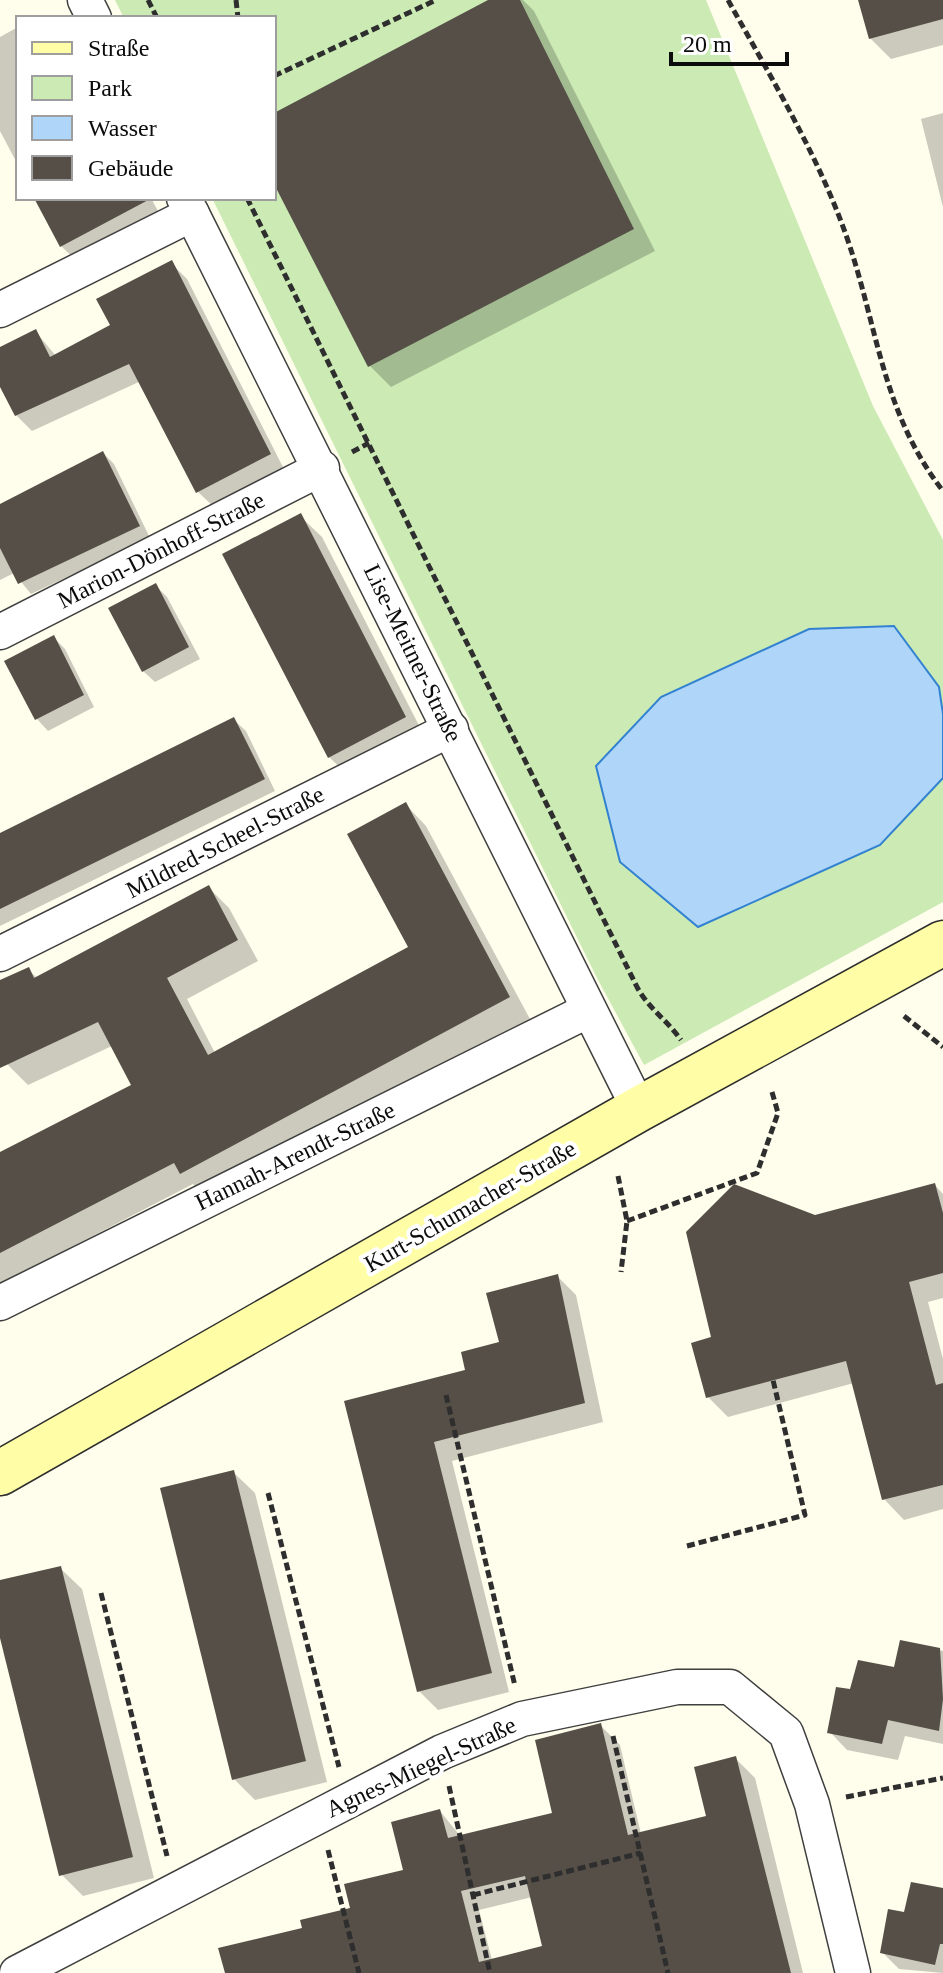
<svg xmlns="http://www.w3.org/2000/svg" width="943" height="1973" font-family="'Times New Roman',serif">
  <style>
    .green { fill: #cbeab4 }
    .water { fill: #afd5f8; stroke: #3382d1; stroke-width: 2 }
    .shadow { fill: #0003; fill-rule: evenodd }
    .building { fill: #554f48; fill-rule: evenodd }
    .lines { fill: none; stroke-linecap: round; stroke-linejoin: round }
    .minor-casing { stroke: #3f3f3f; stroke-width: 37 }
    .secondary-casing { stroke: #2e2e2e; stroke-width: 47 }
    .path { stroke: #2e2e2e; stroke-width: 5; stroke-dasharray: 8 4; stroke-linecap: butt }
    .minor { stroke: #fff; stroke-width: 34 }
    .secondary { stroke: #fffea6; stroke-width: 44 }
    .labels { text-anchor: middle; stroke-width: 8; stroke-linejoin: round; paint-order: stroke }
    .street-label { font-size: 24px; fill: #0c0c0c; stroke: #fff }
  </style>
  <rect width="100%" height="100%" fill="#fffdeb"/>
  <path class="green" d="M115,0H706L873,406L943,540V902L644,1065L597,978L212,198H274V18H124Z"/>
  <path class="water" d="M894,626L939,687L943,714V778L880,845L698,927L620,862L596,766L661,697L809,629Z"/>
  <g class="shadow">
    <path d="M492,0H523L534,11L655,251L391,387L370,366L274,180V115Z"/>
    <path d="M860,0H943V45L891,59L870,38Z"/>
    <path d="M18,27V165L0,131V37Z"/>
    <path d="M943,113V207L921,119Z"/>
    <path d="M36,198H151L165,224L83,267L61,246Z"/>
    <path d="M171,263L187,279L285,471L214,507L198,492L141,381L32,431L16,415L0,383V350L35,331L56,356L112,326Z"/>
    <path d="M103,453L114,464L150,538L31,594L14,573L0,580V505Z"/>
    <path d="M300,516L322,537L426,739L351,778L329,757Z"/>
    <path d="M155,585L167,597L200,659L155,682L143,671Z"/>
    <path d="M54,638L65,649L94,707L48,731L37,719L7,662Z"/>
    <path d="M234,720L246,731L275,791L0,926V836Z"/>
    <path d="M406,805L426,826L530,1019L202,1194L193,1184L0,1284V1155L134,1086L112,1046L28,1085L7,1064L0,1048V982L28,969L38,979L208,887L229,908L258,961L187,999L215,1053L411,948Z"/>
    <path d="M935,1185L943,1194V1298L928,1302L943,1359V1509L904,1520L884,1499L854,1383L728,1417L708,1397L714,1339L814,1217Z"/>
    <path d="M557,1276L576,1295L603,1422L452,1461L509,1692L438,1710L419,1691L347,1402L468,1372L501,1343Z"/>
    <path d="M233,1472L255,1493L327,1782L255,1800L234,1779Z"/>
    <path d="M60,1568L82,1589L154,1878L83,1896L61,1874L0,1630V1583Z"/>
    <path d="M902,1642L943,1651V1744L905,1736L898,1760L847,1750L830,1732L852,1691L896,1669Z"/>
    <path d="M600,1725L620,1745L641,1834L708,1817L735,1758L755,1778L803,1973H226L304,1929L352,1910L405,1871L440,1811L461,1837L555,1815ZM532,1897L545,1947L492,1960L479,1910Z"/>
    <path d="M943,1890V1973L899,1969L882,1952L905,1914Z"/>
  </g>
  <g class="building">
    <path d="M488,0H520L634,229L368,367L274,184V113Z"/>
    <path d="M858,0H943V19L869,39Z"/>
    <path d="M34,198H152L60,247Z"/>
    <path d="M172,260L271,454L196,493L129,364L15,416L0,387V347L36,329L50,357L110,325L96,299Z"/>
    <path d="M103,451L140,526L18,584L0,548V504Z"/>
    <path d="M301,513L406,717L328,758L222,554Z"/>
    <path d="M156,583L189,647L142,672L108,608Z"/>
    <path d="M54,635L84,695L35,720L4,661Z"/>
    <path d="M234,717L265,779L0,909V833Z"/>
    <path d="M406,802L510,997L180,1174L174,1163L0,1253V1152L131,1085L98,1022L0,1068V980L29,967L34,978L209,885L238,940L167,978L208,1055L408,947L347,834Z"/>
    <path d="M935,1183L943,1213V1273L909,1282L936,1385L943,1383V1485L882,1500L846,1361L706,1398L691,1343L711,1337L686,1232L734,1184L815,1215Z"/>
    <path d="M558,1274L585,1403L434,1442L492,1673L417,1692L344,1401L465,1370L461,1352L499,1342L486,1293Z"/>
    <path d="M234,1470L306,1761L232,1780L160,1488Z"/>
    <path d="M61,1566L133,1857L59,1876L0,1638V1580Z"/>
    <path d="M900,1640L940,1648L943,1699L939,1731L888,1720L882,1744L827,1733L836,1687L850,1689L858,1660L894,1667Z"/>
    <path d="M601,1723L628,1835L706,1816L694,1767L736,1756L791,1973H225L218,1948L302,1928L300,1920L350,1908L344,1884L403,1870L391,1822L440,1809L448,1838L552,1813L535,1740ZM525,1876L542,1946L479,1962L461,1891Z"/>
    <path d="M911,1882L943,1888V1944H940L935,1965L880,1953L888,1909L904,1912Z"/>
  </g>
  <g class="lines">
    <g class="minor-casing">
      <g id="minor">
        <path d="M85,0L94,18"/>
        <path d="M184,198L639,1109"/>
        <path d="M0,310L192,214"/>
        <path d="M0,632L322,468"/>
        <path d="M0,954L451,729"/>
        <path d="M0,1303L589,1010"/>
        <path d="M17,1973L442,1752L522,1719L677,1687H730L786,1733L812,1804L853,1973"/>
      </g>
    </g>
    <g class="secondary-casing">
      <path id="secondary" d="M0,1473L639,1109L943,943"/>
    </g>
    <g class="path">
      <path d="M148,0L157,18"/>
      <path d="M236,0L238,18"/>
      <path d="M728,0C770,76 817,153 846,235C878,326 881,411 943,491"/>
      <path d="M274,76L436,0"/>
      <path d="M247,198L637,987C649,1009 667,1020 681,1040"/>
      <path d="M352,452L369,443"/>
      <path d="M904,1016L943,1047"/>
      <path d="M618,1176L627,1221L621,1272"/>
      <path d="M627,1221L757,1173L778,1113L772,1092"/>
      <path d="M446,1395L515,1686"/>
      <path d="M268,1493L339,1767"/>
      <path d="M687,1546L805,1515L773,1380"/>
      <path d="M101,1593L167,1856"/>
      <path d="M613,1736L668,1973"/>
      <path d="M449,1786L490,1973"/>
      <path d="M846,1797L943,1778"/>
      <path d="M328,1850L359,1973"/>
      <path d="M473,1895L641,1853"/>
    </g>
    <use href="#minor" class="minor"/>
    <use href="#secondary" class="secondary"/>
  </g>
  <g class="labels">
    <g class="street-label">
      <text transform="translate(161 550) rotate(-27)" y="8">Marion-Dönhoff-Straße</text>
      <text transform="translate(413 653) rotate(64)" y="8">Lise-Meitner-Straße</text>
      <text transform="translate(225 842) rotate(-27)" y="8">Mildred-Scheel-Straße</text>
      <text transform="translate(295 1156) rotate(-26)" y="8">Hannah-Arendt-Straße</text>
      <text transform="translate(470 1206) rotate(-30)" y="8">Kurt-Schumacher-Straße</text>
      <text transform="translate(421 1767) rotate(-25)" y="8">Agnes-Miegel-Straße</text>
    </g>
  </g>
  <rect x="16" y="16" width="260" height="184" fill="#ffffff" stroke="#9e9e9e" stroke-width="2"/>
  <rect x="32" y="42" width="40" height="12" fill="#fffea6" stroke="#9e9e9e" stroke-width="2"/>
  <text x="88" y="56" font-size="24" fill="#0c0c0c">Straße</text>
  <rect x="32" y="76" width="40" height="24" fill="#cbeab4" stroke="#9e9e9e" stroke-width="2"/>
  <text x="88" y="96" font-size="24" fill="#0c0c0c">Park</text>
  <rect x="32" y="116" width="40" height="24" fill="#afd5f8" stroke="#9e9e9e" stroke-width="2"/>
  <text x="88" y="136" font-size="24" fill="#0c0c0c">Wasser</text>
  <rect x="32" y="156" width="40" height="24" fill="#554f48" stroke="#9e9e9e" stroke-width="2"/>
  <text x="88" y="176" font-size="24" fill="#0c0c0c">Gebäude</text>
  <path d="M671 52v12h116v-12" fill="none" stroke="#0c0c0c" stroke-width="4"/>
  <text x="683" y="52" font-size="24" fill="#0c0c0c" stroke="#ffffff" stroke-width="6" paint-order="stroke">20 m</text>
</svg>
